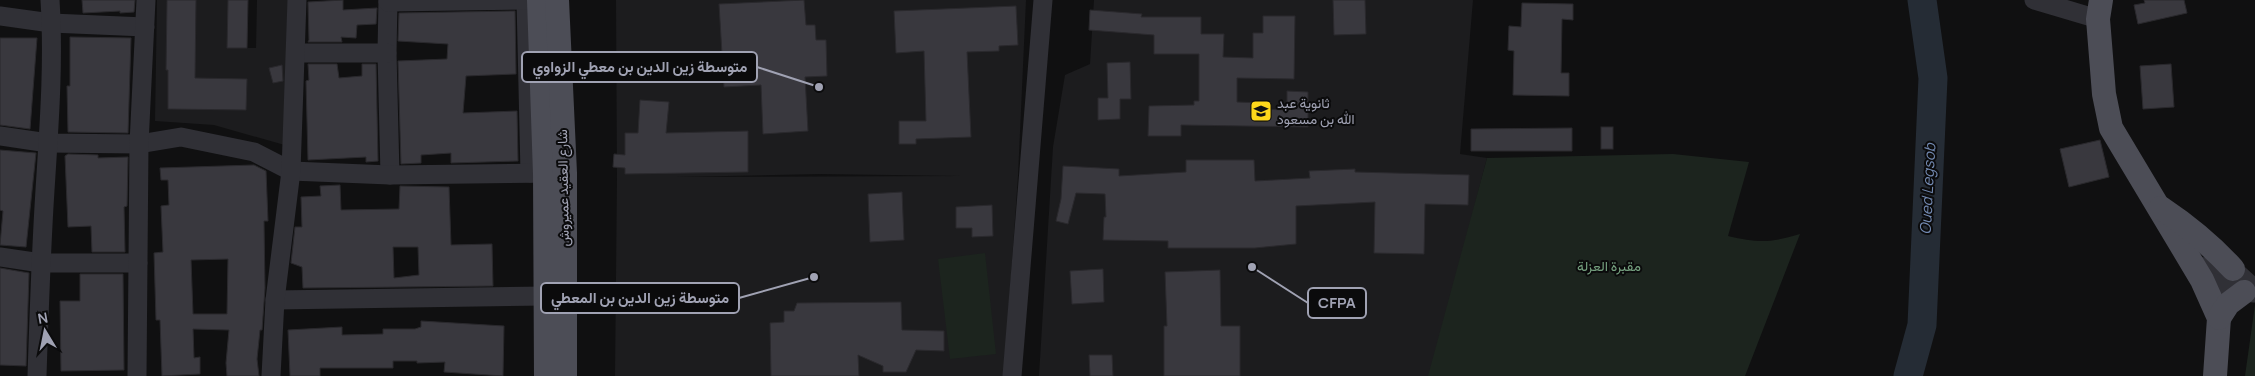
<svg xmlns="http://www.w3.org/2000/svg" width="2255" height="376" font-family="Manrope,Vazirmatn,sans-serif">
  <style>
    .built { fill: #1c1c1e; fill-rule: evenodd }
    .green { fill: #1c241e }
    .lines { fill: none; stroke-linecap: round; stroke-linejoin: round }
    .river { stroke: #252c35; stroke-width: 29 }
    .building { fill: #39383e; stroke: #2a292d; fill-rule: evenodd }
    .minor { stroke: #303036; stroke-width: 19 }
    .major { stroke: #4c4d56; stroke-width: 24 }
    .labels { text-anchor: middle; stroke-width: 4; stroke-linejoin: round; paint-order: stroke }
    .poi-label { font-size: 14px; fill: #a0a2b3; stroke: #0b0b0c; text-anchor: start }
    .street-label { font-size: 14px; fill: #a0a2b3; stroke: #0b0b0c }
    .park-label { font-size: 14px; fill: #75a07f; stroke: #0b0b0c }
    .water-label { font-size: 15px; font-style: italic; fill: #738ab2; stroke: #0b0b0c }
    .leader { fill: none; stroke: #a0a2b3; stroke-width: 2 }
    .callout-dot { fill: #a0a2b3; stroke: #0b0b0c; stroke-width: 2 }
    .callout { fill: #0b0b0c; stroke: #a0a2b3; stroke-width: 2 }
    .callout-label { font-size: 15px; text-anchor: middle; font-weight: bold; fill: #a0a2b3 }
  </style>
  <rect width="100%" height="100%" fill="#101011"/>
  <g class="built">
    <path d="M157,0H167L166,70H195L196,0H228V48H256L257,0H291L288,146L214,125L155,121ZM168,78L246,79V110L168,109Z"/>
    <path d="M616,0H1026L1018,176L1004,376H615L617,178ZM820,174L962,176L675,177Z"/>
    <path d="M1094,0H1473L1460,154L1487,158L1430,376H1039L1053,147L1065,75L1090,64Z"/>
  </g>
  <g class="green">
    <path d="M1673,154L1749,162L1728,236C1758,243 1770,243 1800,234L1745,376H1428L1487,158Z"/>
    <path d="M985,253L996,354L950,359L938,259Z"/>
    <path d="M2255,305V376H2245Z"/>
  </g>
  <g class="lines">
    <path class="river" d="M1908,376L1922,325L1933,78L1922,0"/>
  </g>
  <g class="building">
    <path d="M82,0H135L134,12L120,13V11L83,13Z"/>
    <path d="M167,0H196L195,78L247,79L246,110L168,109V70H166Z"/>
    <path d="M228,0H248L247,48H227Z"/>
    <path d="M343,0V10L377,8L376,24L357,25L356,38L341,37L342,42H308L309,40L308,2Z"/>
    <path d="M804,0L806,25H815L816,40H826L827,76L805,77L808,131L763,134L761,85L724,87L719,4Z"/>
    <path d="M1333,0H1365L1366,34L1334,35Z"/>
    <path d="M2144,0H2184L2187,13L2138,24L2134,5L2145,3Z"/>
    <path d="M1522,3L1573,4V20L1562,19L1561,73H1569V96L1513,95L1514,51L1508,50L1509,26L1521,27Z"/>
    <path d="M1016,6L1018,45L999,46V51L967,52L971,137L916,139V144H899V121H926L924,51L896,53L894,11Z"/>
    <path d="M1090,10L1142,14L1141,17H1201V34H1224L1223,57L1253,58V33H1263V16H1295L1294,79L1237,78V102L1262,103L1261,109L1287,110V91L1308,92V127L1181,125V136H1148L1149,106L1194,105V101H1199V54H1154V35L1089,30Z"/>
    <path d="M515,11L516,74L466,76L463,113L517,111L518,161L451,163V153L421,155V163L401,164L398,61L447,59L448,44L398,41L399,13Z"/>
    <path d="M70,37L131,38L128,133L68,132L67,86H70Z"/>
    <path d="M0,38H37L30,129L0,125Z"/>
    <path d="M1130,62L1131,99H1120V119L1098,120V98H1108L1107,63Z"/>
    <path d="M308,64H337L339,78L362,76V64H376L378,161L366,162V157L308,160L306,81L309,80Z"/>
    <path d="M2171,64L2174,107L2143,109L2140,66Z"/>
    <path d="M282,65L283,81L273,83L269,68Z"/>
    <path d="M640,100L669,102L666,133L748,131V172L625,174V168L613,167L614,154L625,155V133H638Z"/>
    <rect x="1601" y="127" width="12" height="22"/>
    <path d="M1572,128V151H1471V129Z"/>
    <path d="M2100,140L2109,177L2069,187L2060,149Z"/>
    <path d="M0,150L36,153L26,247L0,245L3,211L0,210Z"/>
    <path d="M68,154L98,155V158L128,157L127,206L124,207L125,252H92L91,226L68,227L65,156Z"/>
    <path d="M1186,160H1254L1255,181L1310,178L1309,171L1355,169V172L1469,175L1468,205L1425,204L1424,254L1374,253L1375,202L1296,206V244L1255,248H1168V241L1103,240L1104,217H1106L1105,194L1076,193L1068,224L1056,221L1061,199L1063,166L1119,169V176L1186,172Z"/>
    <path d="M254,165L266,171L268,221H264L265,288L262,330H260L257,359L259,376H227L226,363L229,330L193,329L194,358L200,357V374L162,376L160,320H156L154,253L163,252L161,206L169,205L168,180H161L160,168ZM228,259L227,314H193L191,260Z"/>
    <path d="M340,185L341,210L399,209L400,186L449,187L451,245L492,244L493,286L303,288L302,267L291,263L295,227H302L301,197L321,196L320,186ZM393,247H418L419,275L394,278Z"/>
    <path d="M902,192L904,240L870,242L868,194Z"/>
    <path d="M992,205L993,236L972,237V228H956V207Z"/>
    <path d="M0,268L29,273L26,366L0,365Z"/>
    <path d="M1103,269L1104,302L1072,304L1070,271Z"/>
    <path d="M1220,270L1221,326H1240V376H1164V326H1167L1165,272Z"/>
    <path d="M80,274H123L124,370L61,371L60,301H80Z"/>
    <path d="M901,302L902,330L944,331V351L916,350L906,372H883V366L858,355L859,376H771L770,323L784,322V311H794L797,303Z"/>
    <path d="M421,321L504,326L503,376L444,372L445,362L417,363V361H393V368H320V376H290L288,330L342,327V335L383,334V329H415L421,327Z"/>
    <path d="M1089,355H1112L1113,376H1090Z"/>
  </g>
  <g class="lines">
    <g class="minor">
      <path d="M388,0L387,53L390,175"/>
      <path d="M526,0L530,173"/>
      <path d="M2034,0L2098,19"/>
      <path d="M388,2L526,0"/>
      <path d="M0,16L51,23L145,27"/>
      <path d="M296,53H387"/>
      <path d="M0,136L48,143L139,144L181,137L254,152L291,171L390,175L558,173"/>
      <path d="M0,257L41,263H138"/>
      <path d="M2193,266L2233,269L2255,289"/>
      <path d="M2202,280L2244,292L2254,293"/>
      <path d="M275,300L545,296"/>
      <path d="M37,376C39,314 41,252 45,190C49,127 54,63 50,0"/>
      <path d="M137,376L139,144L146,0"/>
      <path d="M271,376L275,300L291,171L297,0"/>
      <path d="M1012,376L1043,0"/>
    </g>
    <g class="major">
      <path d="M539,0L545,174L546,376"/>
      <path d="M557,0L565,173V376"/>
      <path d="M2101,0L2098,19L2104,94L2111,128L2202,280L2219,318L2215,376"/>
      <path d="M2161,208C2188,226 2211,245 2233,269"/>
      <path d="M2219,318L2228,304L2244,292"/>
    </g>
  </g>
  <defs>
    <g id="school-square" transform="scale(1.125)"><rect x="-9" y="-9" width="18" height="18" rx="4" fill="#fed71b" stroke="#0b0b0c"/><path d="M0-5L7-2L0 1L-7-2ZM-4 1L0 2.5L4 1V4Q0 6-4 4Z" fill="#111"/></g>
  </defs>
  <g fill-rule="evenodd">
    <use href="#school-square" x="1261" y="111"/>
  </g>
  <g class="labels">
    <g class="poi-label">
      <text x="1277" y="108">ثانوية عبد<tspan x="1277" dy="16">الله بن مسعود</tspan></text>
    </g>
    <g class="street-label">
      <text transform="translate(563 188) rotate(-91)" y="5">شارع العقيد عميروش</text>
    </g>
    <g class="park-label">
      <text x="1609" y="271">مقبرة العزلة</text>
    </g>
    <g class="water-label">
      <text transform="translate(1928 189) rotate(-87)" y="5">Oued Legsob</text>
    </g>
  </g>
  <path class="leader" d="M819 87L757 67M814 277L739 298M1252 267L1308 303"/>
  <g class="callout-dot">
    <circle cx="819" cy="87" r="5"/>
    <circle cx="814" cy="277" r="5"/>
    <circle cx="1252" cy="267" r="5"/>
  </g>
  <g class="callout">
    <rect x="522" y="52" width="235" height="30" rx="5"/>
    <rect x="541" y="283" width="198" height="30" rx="5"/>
    <rect x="1308" y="288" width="58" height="30" rx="5"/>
  </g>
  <g class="callout-label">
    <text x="640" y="72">متوسطة زين الدين بن معطي الزواوي</text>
    <text x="640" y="303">متوسطة زين الدين بن المعطي</text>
    <text x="1337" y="308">CFPA</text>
  </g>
  <g transform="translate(45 331) rotate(350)" stroke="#0b0b0c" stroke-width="4" paint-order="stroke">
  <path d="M0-4L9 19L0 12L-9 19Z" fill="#a0a2b3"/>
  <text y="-8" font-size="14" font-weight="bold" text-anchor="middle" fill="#a0a2b3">N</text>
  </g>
</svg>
